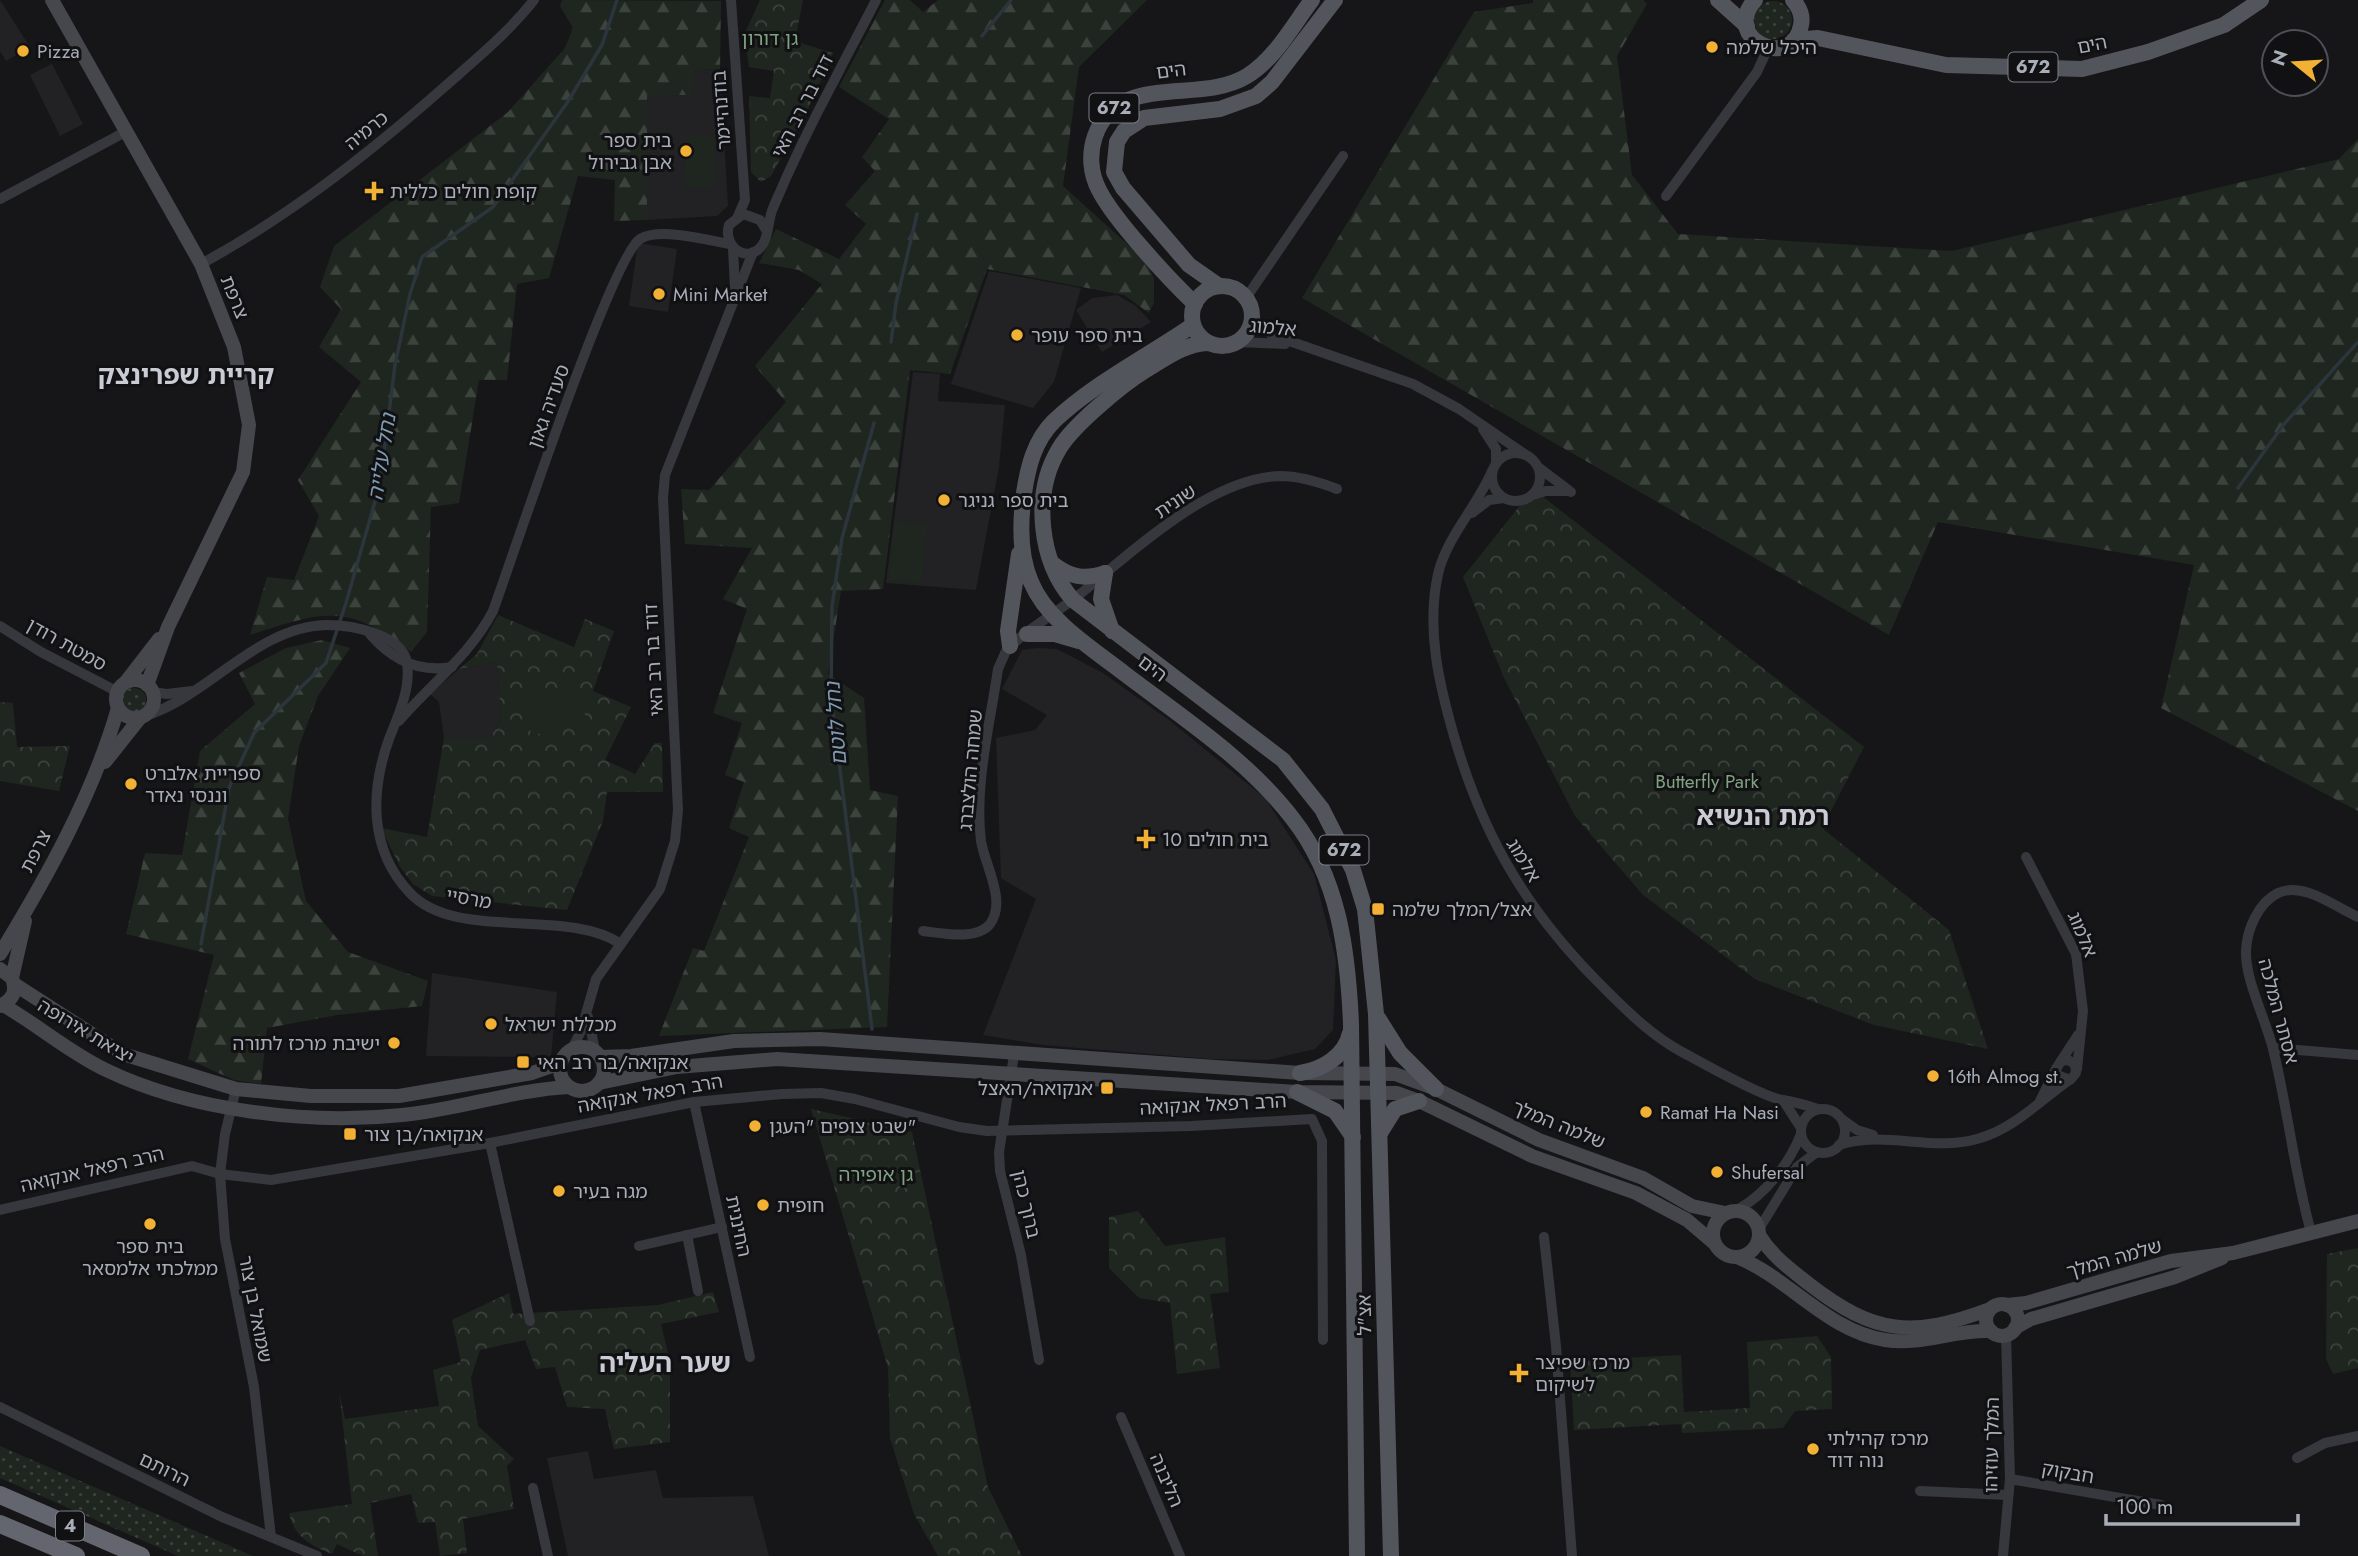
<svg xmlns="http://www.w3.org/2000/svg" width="2358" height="1556" font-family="Jost,'Noto Sans Hebrew',sans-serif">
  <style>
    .built { fill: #222225 }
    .grass { fill: url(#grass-dots) }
    .forest { fill: url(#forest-firs) }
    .park { fill: url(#park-crowns) }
    .garden { fill: #1e261f }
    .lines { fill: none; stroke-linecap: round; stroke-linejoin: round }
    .stream { stroke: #2c353c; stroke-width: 3.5 }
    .street { stroke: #37383d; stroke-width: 10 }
    .secondary { stroke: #45474d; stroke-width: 14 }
    .primary { stroke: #53555c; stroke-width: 16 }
    .highway { stroke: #63666e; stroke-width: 18 }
    .poi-dot { fill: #f2b134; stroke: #111113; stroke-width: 2.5 }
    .labels { text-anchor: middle; stroke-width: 6; stroke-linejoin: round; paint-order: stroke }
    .shield { fill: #111113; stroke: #7b7e86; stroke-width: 2 }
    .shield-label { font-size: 18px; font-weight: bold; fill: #a8adb8 }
    .park-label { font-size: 19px; fill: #7fa381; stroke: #111113 }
    .street-label { font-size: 19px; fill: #a8adb8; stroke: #111113 }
    .poi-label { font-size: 19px; fill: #a8adb8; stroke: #111113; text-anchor: start }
    .water-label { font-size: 21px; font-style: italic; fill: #7f9bb3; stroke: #111113 }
    .district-label { font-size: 26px; font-weight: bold; fill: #c9ccd4; stroke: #111113 }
  </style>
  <defs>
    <pattern id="grass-dots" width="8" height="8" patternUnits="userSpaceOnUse" patternTransform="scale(1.75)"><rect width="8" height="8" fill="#1e261f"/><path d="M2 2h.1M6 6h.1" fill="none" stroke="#3c433d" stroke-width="1.8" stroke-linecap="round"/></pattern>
    <pattern id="forest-firs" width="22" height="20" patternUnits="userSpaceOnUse" patternTransform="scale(1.75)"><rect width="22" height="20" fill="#1e261f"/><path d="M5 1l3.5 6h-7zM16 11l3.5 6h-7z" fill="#3c433d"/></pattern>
    <pattern id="park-crowns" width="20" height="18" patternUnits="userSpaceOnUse" patternTransform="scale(1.75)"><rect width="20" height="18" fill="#1e261f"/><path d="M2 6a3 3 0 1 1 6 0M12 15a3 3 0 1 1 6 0" fill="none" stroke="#3c433d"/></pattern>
  </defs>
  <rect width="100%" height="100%" fill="#161618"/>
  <g class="built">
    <path d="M0,0L30,47L6,61L0,51Z"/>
    <path d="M52,64L83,124L60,136L30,75Z"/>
    <path d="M720,69L728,206L717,216L647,220V95H693V70Z"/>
    <path d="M638,243L677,249L668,312L629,306Z"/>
    <path d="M989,271L1081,288L1054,382L1033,408L951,384Z"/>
    <path d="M1117,295L1136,306L1151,322L1102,352L1076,310L1092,298Z"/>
    <path d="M913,372L940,374L938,401L1005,405L999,467L976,590L886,583Z"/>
    <path d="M1037,648L1057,649L1103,673L1169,720L1265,798L1314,874L1336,960L1333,1030L1315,1049L1268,1060L1210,1059L1042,1045L983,1035L1036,899L1001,878L996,738L1035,730L1047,715L1002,689L1022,650Z"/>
    <path d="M497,662L501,720L490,738H444L439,702L430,694L459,669Z"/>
    <path d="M432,973L557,992L551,1057L426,1056Z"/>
    <path d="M588,1451L594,1479L656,1470L663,1498L753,1496L769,1556H568L547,1458Z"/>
  </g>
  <g class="grass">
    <circle cx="1773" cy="20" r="19"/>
    <circle cx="134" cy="700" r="12"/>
    <path d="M0,1446L253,1556H178L0,1478Z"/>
  </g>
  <g class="forest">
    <path d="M562,0L721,1L720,69L694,70L693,95H647V220L614,221L615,180L578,176L549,278L517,284L507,380H479L459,503L431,507L427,632L411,652C347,602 323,611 250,635L267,577L294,580L319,516L298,480L361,382L319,347L341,309L320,287L334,246L508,112L565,48L573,28L560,6Z"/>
    <path d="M885,0H910L923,12L938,0H1147L1079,67L1063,186L1146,261L1154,279V303L1149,313L1124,295L987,269L950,374L910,370L883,589L841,591L828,674L864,698L870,790L898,796L887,1027L659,1036L693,948L704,951L749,837L729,828L744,782L725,775L742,723L713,713L747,609L723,599L752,548L685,544L681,489L709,490L786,402L755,366L822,284L799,270L759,263L776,229L839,259L866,224L845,205L875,171L862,157L889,119L839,87Z"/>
    <path d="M1533,0H1643L1647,4L1617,56L1632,175L1678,234L1952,251L2339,159L2358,139V811L2161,708L2194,565L1938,522L1889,635L1302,298L1474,12L1533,3Z"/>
    <path d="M322,640L350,648L318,696L299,746L288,819L306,901L348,952L428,981L422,1006L337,1015L267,1028L261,1084L234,1080L188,1059L214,955L126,934L145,853L182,855L200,751L255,704L239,673L286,648Z"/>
  </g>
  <g class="park">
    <path d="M760,0H803L795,41L833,53L808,109L771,176L761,182L751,172L749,96L770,98L774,71L749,67L744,35Z"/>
    <path d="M1533,489L1864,747L1822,828L1949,930L1988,1049L1874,1025L1755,979L1643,895L1575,816L1504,678L1463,577Z"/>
    <path d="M498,615L574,647L585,619L614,631L593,691L631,707L605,760L635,774L655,743H662L663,792H607L603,821L567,910L432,896L413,884L400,867L381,828L427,837L444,738H490L501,720L497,662L459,669L477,654Z"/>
    <path d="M0,702L13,703L17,747L70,746L59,791L0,781Z"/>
    <path d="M811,1109L912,1132L988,1487L1022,1556H938L914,1514L890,1438L888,1368Z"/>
    <path d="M1138,1211L1165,1246L1225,1237L1229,1292L1210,1294L1220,1368L1177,1374L1170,1303L1139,1298L1109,1268V1217Z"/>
    <path d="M2358,1248V1368L2333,1374L2326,1359L2327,1254Z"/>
    <path d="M713,1292L719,1312L661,1324L670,1361V1442L614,1449L605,1409L567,1407L555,1367L536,1369L525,1340L480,1350L471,1378L478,1426L514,1459L507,1466L514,1509L463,1519L467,1553L440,1556L435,1522L418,1523L411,1494L370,1503L378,1556H363L337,1544L332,1554C311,1546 294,1537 289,1513L352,1504L339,1391L345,1419L439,1406L433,1370L461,1362L452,1320L509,1293L513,1314L658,1305Z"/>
    <path d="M1817,1336L1831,1357L1832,1409L1795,1411L1783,1428L1682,1433L1681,1424L1574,1430L1570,1361L1681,1355L1684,1412L1750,1408L1747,1342Z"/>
  </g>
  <g class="garden">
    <path d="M686,136H714V187H685Z"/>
    <path d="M894,521L927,523L922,583L889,581Z"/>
    <path d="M575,684L586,718L532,736L521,701Z"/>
  </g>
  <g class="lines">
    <g class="stream">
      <path d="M982,36L1011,0"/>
      <path d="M891,342L896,303L917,214"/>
      <path d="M2238,488L2284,424L2358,342"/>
      <path d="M201,944L229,788L254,733L326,663L346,603L380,484L395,365L410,294L422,257L493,207L567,103L602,45L617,0"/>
      <path d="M872,1029L831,696L832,607L842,538L874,423"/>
    </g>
    <g class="street">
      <path d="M731,0L745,200L738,216"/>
      <path d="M1666,196L1757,72L1768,48"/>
      <path d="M0,199L127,131"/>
      <path d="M766,230L760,220L743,214L729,225C722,247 749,266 763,244C769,235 768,219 773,208C792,163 813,120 836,77C849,51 863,26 876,0"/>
      <path d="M733,248L735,289"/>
      <path d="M201,264C289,216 367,155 442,89C475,60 507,34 534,0"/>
      <path d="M1246,298L1343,156"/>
      <path d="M1252,317L1272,335L1413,384L1459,409L1526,455"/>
      <path d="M1238,342L1285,344"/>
      <path d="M1483,429L1496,449V463"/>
      <circle cx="1516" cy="477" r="24"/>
      <path d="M1538,467L1571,492"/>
      <path d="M1492,471C1477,507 1447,536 1438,574C1426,629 1439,684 1454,736C1484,840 1530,916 1608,992C1630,1014 1654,1037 1682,1052C1704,1064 1760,1096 1782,1100C1795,1102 1806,1105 1818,1109"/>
      <path d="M1532,495L1546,491H1567"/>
      <path d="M1472,513L1489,500L1504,498"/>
      <path d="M0,626L41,652L118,692"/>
      <path d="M370,634C392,660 418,673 452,667"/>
      <path d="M152,692L167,694L192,691"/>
      <path d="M145,716C209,696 257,626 327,625C351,625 403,634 407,663C411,689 398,716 389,739C370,792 369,850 410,893C456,942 566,907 621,944"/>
      <path d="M399,721C431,684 470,655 493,611C512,559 611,258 640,239C659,227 708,240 729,244"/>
      <path d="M2026,857L2076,954L2083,1011L2077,1069"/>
      <path d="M923,931C941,933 977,941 990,924C1007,901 985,866 981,841C974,786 990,724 998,669L1006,651C1026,629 1055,614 1079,595C1131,553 1209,478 1280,476C1300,476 1319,482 1337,489"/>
      <path d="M588,1017L595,1050"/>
      <path d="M2273,1048L2358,1055"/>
      <path d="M572,1049L581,1031L596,979L660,889L675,841L678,810L663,498L665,475L753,252"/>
      <path d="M1014,1055L999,1152L1000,1171L1021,1255L1039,1360"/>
      <path d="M2061,1061L2078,1035"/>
      <path d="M236,1089L225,1134L220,1174L225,1239L254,1387L271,1537"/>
      <path d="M1783,1100L1801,1128"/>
      <path d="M2040,1101L2056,1069"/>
      <path d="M694,1102L750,1357"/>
      <circle cx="1823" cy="1131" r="22"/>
      <path d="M1843,1120L1857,1130L1873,1135"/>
      <path d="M490,1143L530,1321"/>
      <path d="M1839,1145C1885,1130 1931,1152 1977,1139C2015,1129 2041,1099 2072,1078L2076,1073L2075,1064L2068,1060L2061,1061L2056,1069L2057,1075L2070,1080"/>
      <path d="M0,1210L192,1166L220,1174L271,1180L490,1143L694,1102L782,1094L821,1093L855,1099L959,1127L987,1131L1191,1126L1312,1119L1322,1141L1323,1340"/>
      <path d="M1737,1210C1766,1194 1789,1164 1801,1134"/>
      <path d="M1759,1229L1797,1167L1817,1152"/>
      <path d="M2311,1232C2294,1172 2288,1109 2273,1049C2266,1020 2245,980 2246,951C2247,929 2258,903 2278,893C2303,881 2337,908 2358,917"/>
      <path d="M687,1235L698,1291"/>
      <path d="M1544,1237L1556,1346L1572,1556"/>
      <path d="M639,1246L722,1227"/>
      <path d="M0,1407L222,1517L317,1556"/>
      <path d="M1121,1417L1180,1556"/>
      <path d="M2297,1458L2325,1443L2358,1436"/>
      <path d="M2010,1479L2161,1505"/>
      <path d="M533,1488L548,1556"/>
      <path d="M1920,1491L2008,1495"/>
      <path d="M2003,1556L2010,1479L2006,1335"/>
    </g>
    <g class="secondary">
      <path d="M52,0L201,264L234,347L249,425L243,472L168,627L147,685"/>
      <circle cx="135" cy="699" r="19"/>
      <path d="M125,683L159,639"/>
      <path d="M105,762L140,718"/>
      <path d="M0,954C47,877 93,795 118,708"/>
      <path d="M0,969L12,978C17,991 13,1000 0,1006"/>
      <path d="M12,978L25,921"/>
      <path d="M14,984L123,1054L236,1089L311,1096H399L532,1073L561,1063"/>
      <path d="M3,1005C38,1025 70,1053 106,1070C191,1111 309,1125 402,1115C458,1110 512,1090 569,1087"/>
      <circle cx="582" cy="1069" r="22"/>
      <path d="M601,1057L631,1056L734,1041L820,1039L1300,1073L1395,1074L1436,1089L1539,1140L1643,1178L1692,1206L1725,1213"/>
      <path d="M599,1083L677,1067L777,1059L1297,1092L1397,1093L1419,1101L1532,1156L1636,1193L1687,1220L1714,1243"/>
      <circle cx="1736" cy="1234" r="23"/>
      <path d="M1759,1235C1772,1256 1790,1269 1809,1284C1875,1335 1912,1338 1990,1309"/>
      <path d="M1737,1257C1789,1278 1827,1331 1885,1340C1922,1346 1955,1329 1991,1331"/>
      <circle cx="2002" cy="1320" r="16"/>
      <path d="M2007,1305L2026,1303L2171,1261L2233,1253L2358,1221"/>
      <path d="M2015,1328L2031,1319L2175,1277L2222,1258"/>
    </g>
    <g class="primary">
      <path d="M1718,0L1747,26"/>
      <path d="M1755,0C1720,39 1793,72 1801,25C1803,16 1799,7 1793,0"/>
      <path d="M1794,40L1818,38L1946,65L2082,69L2148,52L2224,25L2261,0"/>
      <path d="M1219,286L1189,265L1123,188L1114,172L1117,142L1124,131L1144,118L1220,109L1256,96L1272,82L1335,0"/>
      <circle cx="1222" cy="316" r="30"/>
      <path d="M1195,304C1169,279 1114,220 1099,190C1081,156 1095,111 1133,98C1169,86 1214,96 1247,76C1275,59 1293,25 1312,0"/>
      <path d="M1193,325C1148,356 1094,383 1054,421C1034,441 1028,467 1024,493C1020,522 1019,555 1031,582C1047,621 1093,649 1125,674C1183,718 1248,760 1293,819C1339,878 1348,952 1351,1024L1357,1556"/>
      <path d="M1208,343C1184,344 1166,358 1146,370C1122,385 1073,425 1059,449C1032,494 1039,561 1073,600L1283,760L1322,809L1353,870L1365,909L1376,1014L1391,1556"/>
      <path d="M1053,564C1070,577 1084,580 1105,573"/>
      <path d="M1105,573L1101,599L1112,631"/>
      <path d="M1027,634H1055L1079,641"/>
      <path d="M1010,646L1008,631L1019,554"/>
      <path d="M1378,1018L1400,1053L1436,1089"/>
      <path d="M1300,1073C1321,1070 1345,1057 1350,1033"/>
      <path d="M1297,1092L1335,1111L1353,1137"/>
      <path d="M1380,1133L1395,1109L1419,1101"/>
    </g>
    <g class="highway">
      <path d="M0,1495L141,1556"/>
      <path d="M0,1524L76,1556"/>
    </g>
  </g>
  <g class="poi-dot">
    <circle cx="1712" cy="47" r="7"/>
    <circle cx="23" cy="51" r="7"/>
    <circle cx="686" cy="151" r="7"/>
    <path d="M370.5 180.5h7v7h7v7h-7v7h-7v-7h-7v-7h7z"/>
    <circle cx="659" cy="294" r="7"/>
    <circle cx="1017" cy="335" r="7"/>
    <circle cx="944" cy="500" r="7"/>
    <circle cx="131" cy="784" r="7"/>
    <path d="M1142.5 828.5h7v7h7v7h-7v7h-7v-7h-7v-7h7z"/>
    <rect x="1371" y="902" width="14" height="14" rx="3.5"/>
    <circle cx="491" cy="1024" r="7"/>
    <circle cx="394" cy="1043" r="7"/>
    <rect x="516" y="1055" width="14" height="14" rx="3.5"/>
    <circle cx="1933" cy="1076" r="7"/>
    <rect x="1100" y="1081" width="14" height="14" rx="3.5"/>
    <circle cx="1646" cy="1112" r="7"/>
    <circle cx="755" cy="1126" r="7"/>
    <rect x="343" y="1127" width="14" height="14" rx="3.5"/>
    <circle cx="1717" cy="1172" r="7"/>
    <circle cx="559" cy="1191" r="7"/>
    <circle cx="763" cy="1205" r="7"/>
    <circle cx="150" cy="1224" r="7"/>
    <path d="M1515.5 1362.5h7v7h7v7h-7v7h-7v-7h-7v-7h7z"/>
    <circle cx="1813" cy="1449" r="7"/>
  </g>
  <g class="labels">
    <g class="shield">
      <rect x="2008.5" y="52.5" width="49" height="29" rx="5"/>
      <rect x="1089.5" y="93.5" width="49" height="29" rx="5"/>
      <rect x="1319.5" y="835.5" width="49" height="29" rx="5"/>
      <rect x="56" y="1511.5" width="28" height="29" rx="5"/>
    </g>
    <g class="shield-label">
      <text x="2033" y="73">672</text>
      <text x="1114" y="114">672</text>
      <text x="1344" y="856">672</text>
      <text x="70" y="1532">4</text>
    </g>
    <g class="park-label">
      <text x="770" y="45">גן דורון</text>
      <text x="1707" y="788">Butterfly Park</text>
      <text x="876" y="1181">גן אופירה</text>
    </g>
    <g class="street-label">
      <text transform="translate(2092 44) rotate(-11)" y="7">הים</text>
      <text transform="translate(1171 70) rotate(-7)" y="7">הים</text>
      <text transform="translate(802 106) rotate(-63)" y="7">דוד בר רב האי</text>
      <text transform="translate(721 110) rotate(-94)" y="7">בודנהיימר</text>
      <text transform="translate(366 130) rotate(-39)" y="7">כרמיה</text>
      <text transform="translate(235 297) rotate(68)" y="7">צרפת</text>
      <text transform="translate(1273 327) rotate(5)" y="7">אלמוג</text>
      <text transform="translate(548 406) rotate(-70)" y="7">סעדיה גאון</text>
      <text transform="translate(1175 501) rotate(-34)" y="7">שונית</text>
      <text transform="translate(67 644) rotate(29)" y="7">סמטת רודן</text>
      <text transform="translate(653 660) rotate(-93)" y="7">דוד בר רב האי</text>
      <text transform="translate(1153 668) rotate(37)" y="7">הים</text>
      <text transform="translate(970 770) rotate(-85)" y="7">שמחה הולצברג</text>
      <text transform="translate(35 851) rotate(-63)" y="7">צרפת</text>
      <text transform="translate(1524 860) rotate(59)" y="7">אלמוג</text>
      <text transform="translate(469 898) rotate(10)" y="7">מרסיי</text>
      <text transform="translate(2083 934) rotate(67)" y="7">אלמוג</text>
      <text transform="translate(2279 1011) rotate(75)" y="7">אסתר המלכה</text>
      <text transform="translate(86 1031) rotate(31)" y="7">יציאת אירופה</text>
      <text transform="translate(650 1093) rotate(-10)" y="7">הרב רפאל אנקואה</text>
      <text transform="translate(1213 1104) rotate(-3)" y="7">הרב רפאל אנקואה</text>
      <text transform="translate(1559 1124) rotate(22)" y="7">שלמה המלך</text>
      <text transform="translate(92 1169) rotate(-13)" y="7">הרב רפאל אנקואה</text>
      <text transform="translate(1027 1204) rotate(77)" y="7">ברוך כהן</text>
      <text transform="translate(739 1226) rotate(78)" y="7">החיננית</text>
      <text transform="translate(2114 1258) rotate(-16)" y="7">שלמה המלך</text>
      <text transform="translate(256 1309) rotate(79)" y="7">שמואל בן צור</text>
      <text transform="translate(1364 1315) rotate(-91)" y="7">אצ"ל</text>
      <text transform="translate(1991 1445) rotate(-89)" y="7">המלך עוזיהו</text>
      <text transform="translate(165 1469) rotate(26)" y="7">הרותם</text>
      <text transform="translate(2068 1472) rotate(10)" y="7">חבקוק</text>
      <text transform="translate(1167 1480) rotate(67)" y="7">הליבנה</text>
    </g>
    <g class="poi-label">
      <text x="1726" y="54">היכל שלמה</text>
      <text x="37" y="58">Pizza</text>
      <text x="672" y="147" text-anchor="end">בית ספר<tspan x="672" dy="22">אבן גבירול</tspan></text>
      <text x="390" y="198">קופת חולים כללית</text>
      <text x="673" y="301">Mini Market</text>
      <text x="1031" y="342">בית ספר עופר</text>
      <text x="958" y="507">בית ספר גניגר</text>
      <text x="145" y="780">ספריית אלברט<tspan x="145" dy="22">וננסי נאדר</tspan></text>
      <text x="1162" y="846">בית חולים 10</text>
      <text x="1392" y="916">אצל/המלך שלמה</text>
      <text x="505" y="1031">מכללת ישראל</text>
      <text x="380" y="1050" text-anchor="end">ישיבת מרכז לתורה</text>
      <text x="537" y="1069">אנקואה/בר רב האי</text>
      <text x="1947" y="1083">16th Almog st.</text>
      <text x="1093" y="1095" text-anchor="end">אנקואה/האצל</text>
      <text x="1660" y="1119">Ramat Ha Nasi</text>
      <text x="769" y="1133">שבט צופים "העגן"</text>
      <text x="364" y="1141">אנקואה/בן צור</text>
      <text x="1731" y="1179">Shufersal</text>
      <text x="573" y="1198">מגה בעיר</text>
      <text x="777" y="1212">חופית</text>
      <text x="150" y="1253" text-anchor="middle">בית ספר<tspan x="150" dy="22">ממלכתי אלמסאר</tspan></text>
      <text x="1535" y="1369">מרכז שפיצר<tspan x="1535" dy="22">לשיקום</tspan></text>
      <text x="1827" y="1445">מרכז קהילתי<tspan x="1827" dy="22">נוה דוד</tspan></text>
    </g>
    <g class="water-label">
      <text transform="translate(382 457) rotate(-81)" y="7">נחל עלייה</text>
      <text transform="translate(836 724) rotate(-95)" y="7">נחל לוטם</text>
    </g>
    <g class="district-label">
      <text x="186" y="384">קריית שפרינצק</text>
      <text x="1763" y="825">רמת הנשיא</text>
      <text x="665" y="1372">שער העליה</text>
    </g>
  </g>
  <g transform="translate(2295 63) rotate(288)"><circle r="33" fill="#111113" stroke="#4d4f55" stroke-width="2"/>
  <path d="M0-5L12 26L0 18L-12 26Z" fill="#f2b134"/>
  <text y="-10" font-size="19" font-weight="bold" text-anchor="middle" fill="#a8adb8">N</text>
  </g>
  <path d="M2106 1514v10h192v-10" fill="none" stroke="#a8adb8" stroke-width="3.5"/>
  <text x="2116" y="1514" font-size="21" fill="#a8adb8" stroke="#111113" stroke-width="5" paint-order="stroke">100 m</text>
</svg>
